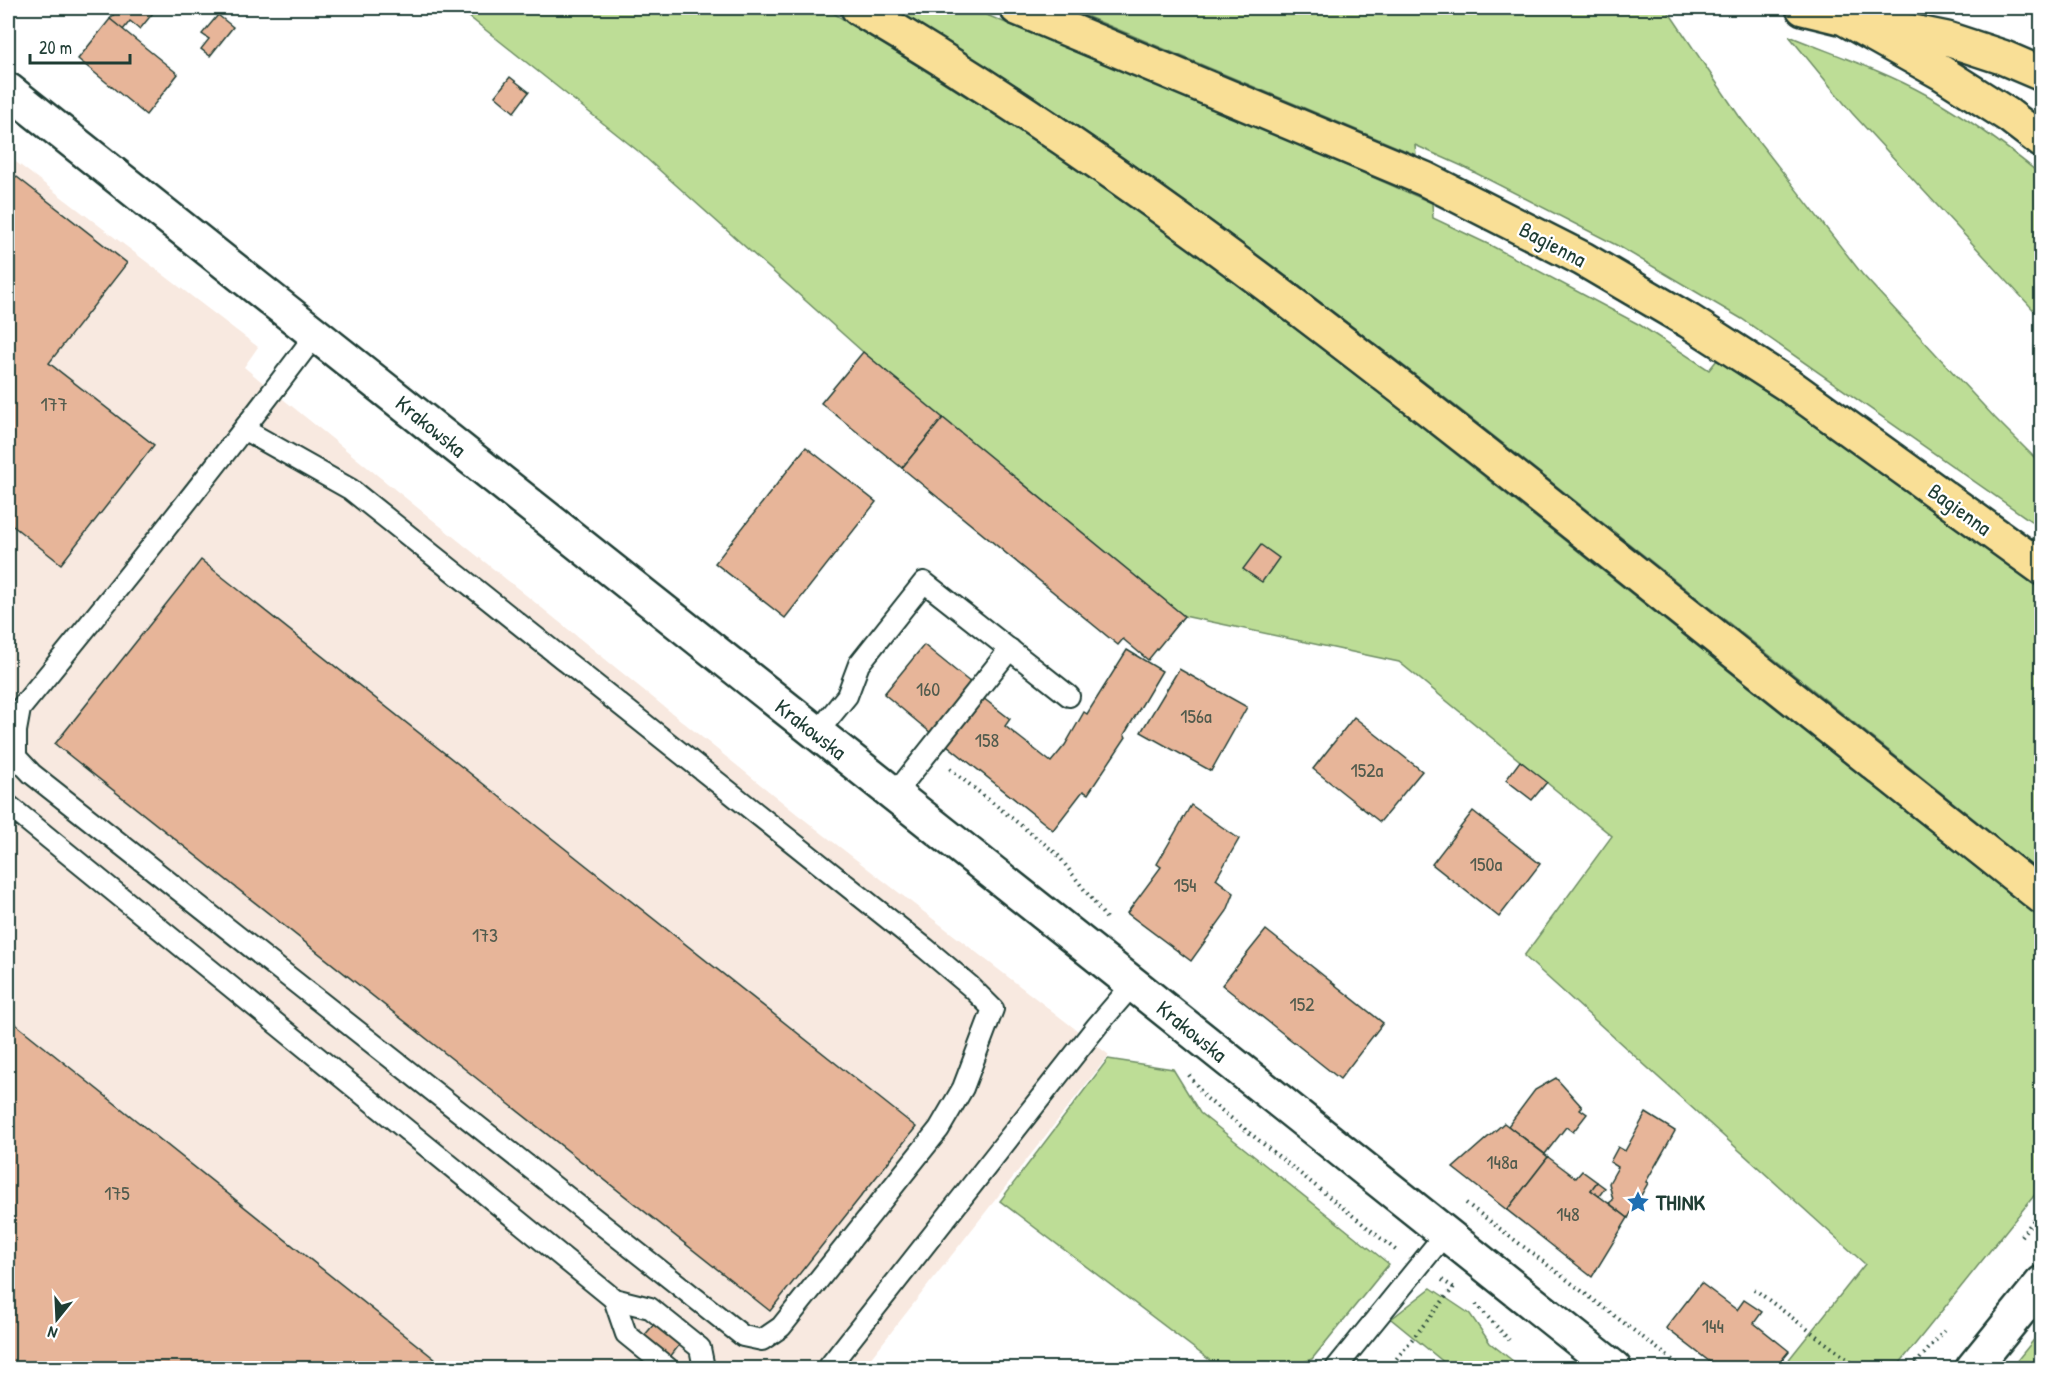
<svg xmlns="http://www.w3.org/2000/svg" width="2049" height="1376" font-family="'Patrick Hand',sans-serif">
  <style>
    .built { fill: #f8e9e0 }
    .green { fill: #bddd96; stroke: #6e8d65; stroke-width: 1.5 }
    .building { fill: #e7b599; stroke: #1f3d34; stroke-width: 1.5 }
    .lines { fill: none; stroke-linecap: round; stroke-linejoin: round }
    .lane-casing { stroke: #1f3d34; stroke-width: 24 }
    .secondary-casing { stroke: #1f3d34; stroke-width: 38 }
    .primary-casing { stroke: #1f3d34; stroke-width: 38 }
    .path { stroke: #1f3d34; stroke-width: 4; stroke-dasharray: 1.5 4.5; stroke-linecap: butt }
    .lane { stroke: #fff; stroke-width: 20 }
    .secondary { stroke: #fff; stroke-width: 33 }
    .primary { stroke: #f9df96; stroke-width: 33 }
    .labels { text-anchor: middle; stroke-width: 4.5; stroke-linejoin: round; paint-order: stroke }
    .number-label { font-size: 20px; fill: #515b4d }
    .street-label { font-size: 22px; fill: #1f3d34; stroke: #fff }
    .poi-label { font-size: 22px; font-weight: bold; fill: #1f3d34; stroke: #fff; text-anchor: start }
  </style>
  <rect width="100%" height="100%" fill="#fff"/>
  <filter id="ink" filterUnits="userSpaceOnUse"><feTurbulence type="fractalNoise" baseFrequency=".0167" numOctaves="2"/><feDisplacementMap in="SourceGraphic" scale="12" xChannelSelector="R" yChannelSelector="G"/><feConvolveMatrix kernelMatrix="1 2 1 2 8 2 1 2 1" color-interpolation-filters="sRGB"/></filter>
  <g filter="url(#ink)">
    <path class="built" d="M8,156L258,347L244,367L273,391L797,814L1109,1055L863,1368H8Z"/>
    <g class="green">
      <path d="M458,8H823L827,9L1045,146L1176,238L1374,389L2041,919V1187L1896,1368H1782L1865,1264L1524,956L1612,836L1399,662L1184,616L863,352L638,151Z"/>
      <path d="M891,8H970L1292,142L1432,203L1433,218L1490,245L1640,325L1709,370L1717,360L1787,406L2041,589V873C1855,723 1669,574 1481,426C1291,278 1099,130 891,8Z"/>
      <path d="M1067,8H1666L1739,116L1862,274L1995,418L2041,464V528L1742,319L1620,247L1462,166L1415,145L1416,155Z"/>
      <path d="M1789,36C1833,54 1884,71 1925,94C1966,117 2005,145 2041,175V318L1852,113Z"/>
      <path d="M1108,1059L1173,1069L1200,1113L1389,1264L1312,1359L1286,1368H1220L1000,1201Z"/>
      <path d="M1431,1288L1470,1314L1490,1343L1522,1368H1451L1391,1319Z"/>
      <path d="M2041,1331V1368H2011Z"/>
    </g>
    <g class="building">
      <path d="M119,8H157L140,29L130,21L123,30L110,19Z"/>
      <path d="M218,15L233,27L210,56L201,49L209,39L202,34Z"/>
      <path d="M110,19L178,74L146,115L78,59Z"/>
      <path d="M510,77L529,92L514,112L495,96Z"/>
      <path d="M8,170L127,263L49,363L154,445L61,564L8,522Z"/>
      <path d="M863,352L943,418L902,468L821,403Z"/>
      <path d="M943,418L1184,616L1148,660L1123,639L1118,645L902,468Z"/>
      <path d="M806,447L876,502L785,618L715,563Z"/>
      <path d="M1261,545L1279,558L1262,582L1243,569Z"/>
      <path d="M201,560L916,1127L770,1311L55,744Z"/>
      <path d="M924,645L971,683L931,733L884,694Z"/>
      <path d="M1127,650L1162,671L1124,735L1126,737L1088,794L1083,791L1053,830L947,745L983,698L1010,719L1005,726L1051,762L1065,745L1084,712L1087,714Z"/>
      <path d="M1179,669L1247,707L1211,771L1141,732Z"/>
      <path d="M1354,717L1422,771L1380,822L1313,769Z"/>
      <path d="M1520,761L1547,782L1532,800L1506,780Z"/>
      <path d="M1191,805L1239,839L1216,879L1234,893L1227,911L1191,961L1127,913L1161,867L1157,864Z"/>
      <path d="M1473,811L1540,864L1499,917L1432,864Z"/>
      <path d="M1266,930L1383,1023L1340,1079L1222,985Z"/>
      <path d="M8,1018L446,1368H8Z"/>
      <path d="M1556,1078L1582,1107L1580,1109L1587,1114L1573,1132L1566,1127L1545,1154L1508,1126L1535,1090Z"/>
      <path d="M1646,1113L1675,1131L1646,1182L1648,1183L1628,1218L1609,1203L1613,1200L1609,1183L1618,1167L1610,1162L1618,1147L1625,1151Z"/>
      <path d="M1504,1123L1548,1157L1507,1210L1453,1168Z"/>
      <path d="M1548,1157L1576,1178L1582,1171L1597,1182L1591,1190L1628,1218L1592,1277L1507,1210Z"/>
      <path d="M1597,1182L1605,1188L1599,1196L1591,1190Z"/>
      <path d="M1701,1283L1737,1310L1744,1300L1762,1312L1754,1323L1789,1351L1775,1368H1718L1666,1328Z"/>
      <path d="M655,1323L680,1344L670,1357L644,1336Z"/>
    </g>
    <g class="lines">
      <g class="lane-casing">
        <g id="lane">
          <path d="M245,430L350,489L925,948L970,986L993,1009L963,1088L939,1129L781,1327L762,1340L743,1336L32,774L16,757V731L20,709C121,586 220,462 316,334"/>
          <path d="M816,734L847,696L859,664L924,582L1069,696"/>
          <path d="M894,795L1010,649"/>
          <path d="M8,805L614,1299L650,1308L700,1348L704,1368"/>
          <path d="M614,1299L626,1334L668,1368"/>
          <path d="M828,1368L1097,1026L1133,984"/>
          <path d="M1336,1368L1445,1234"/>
        </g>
      </g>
      <g class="secondary-casing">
        <g id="secondary">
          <path d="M8,90L1133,984L1614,1368"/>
          <path d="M1973,1368L2042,1283"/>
        </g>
      </g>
      <g class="primary-casing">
        <g id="primary">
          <path d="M858,8C1096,148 1313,317 1529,488C1700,624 1871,760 2042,897"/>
          <path d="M1017,8L1425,179L1583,259L1689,321L1787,384L2042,568"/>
          <path d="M1803,8L1844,18L1942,73L2008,115L2042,141"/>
          <path d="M1874,24L1947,39L2002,57L2042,74"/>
        </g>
      </g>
      <g class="path">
        <path d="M950,769L1057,854L1106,918"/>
        <path d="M1189,1075L1206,1098L1398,1252"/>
        <path d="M1466,1203L1683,1368"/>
        <path d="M2021,1236L2042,1210"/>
        <path d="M1442,1280L1456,1289"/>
        <path d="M1754,1289L1859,1368"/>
        <path d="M1476,1304L1509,1340"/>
        <path d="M1389,1368L1454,1287"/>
        <path d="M1912,1368L1944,1331"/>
      </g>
      <use href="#lane" class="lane"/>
      <use href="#secondary" class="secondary"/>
      <use href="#primary" class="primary"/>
    </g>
  </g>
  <defs>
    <g id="sight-bare" transform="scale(1.8)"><path d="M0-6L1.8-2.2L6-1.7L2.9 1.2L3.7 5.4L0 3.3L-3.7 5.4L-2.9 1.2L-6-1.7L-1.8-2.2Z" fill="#1f6fb2" stroke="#fff" stroke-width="2.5" paint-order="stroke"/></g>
  </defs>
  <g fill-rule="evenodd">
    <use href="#sight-bare" x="1638" y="1202"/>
  </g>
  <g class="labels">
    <g class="number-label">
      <text x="54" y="411">177</text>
      <text x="928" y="696">160</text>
      <text x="1196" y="723">156a</text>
      <text x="987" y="747">158</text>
      <text x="1367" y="777">152a</text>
      <text x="1486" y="871">150a</text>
      <text x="1185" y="892">154</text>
      <text x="485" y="942">173</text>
      <text x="1302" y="1011">152</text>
      <text x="1502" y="1169">148a</text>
      <text x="117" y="1200">175</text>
      <text x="1568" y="1221">148</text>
      <text x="1713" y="1333">144</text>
    </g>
    <g class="street-label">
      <text transform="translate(1553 244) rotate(28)" y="8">Bagienna</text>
      <text transform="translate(431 426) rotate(39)" y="8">Krakowska</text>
      <text transform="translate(1960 509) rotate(36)" y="8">Bagienna</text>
      <text transform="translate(811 729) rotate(38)" y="8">Krakowska</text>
      <text transform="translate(1192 1031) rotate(39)" y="8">Krakowska</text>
    </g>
    <g class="poi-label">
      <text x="1656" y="1210">THINK</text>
    </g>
  </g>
  <rect width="2049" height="1376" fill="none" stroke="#fff" stroke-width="30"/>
  <rect x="15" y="15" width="2019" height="1346" fill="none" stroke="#1f3d34" stroke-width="2" filter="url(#ink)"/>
  <g transform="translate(57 1319) rotate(198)" stroke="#ffffff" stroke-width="4.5" paint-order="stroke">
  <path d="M0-4.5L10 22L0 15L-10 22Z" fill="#1f3d34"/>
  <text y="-9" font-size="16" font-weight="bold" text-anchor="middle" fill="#1f3d34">N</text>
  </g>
  <path d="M30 54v9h100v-9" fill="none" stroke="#1f3d34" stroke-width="3"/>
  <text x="39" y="54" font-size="18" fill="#1f3d34" stroke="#ffffff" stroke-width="4.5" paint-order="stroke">20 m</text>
</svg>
